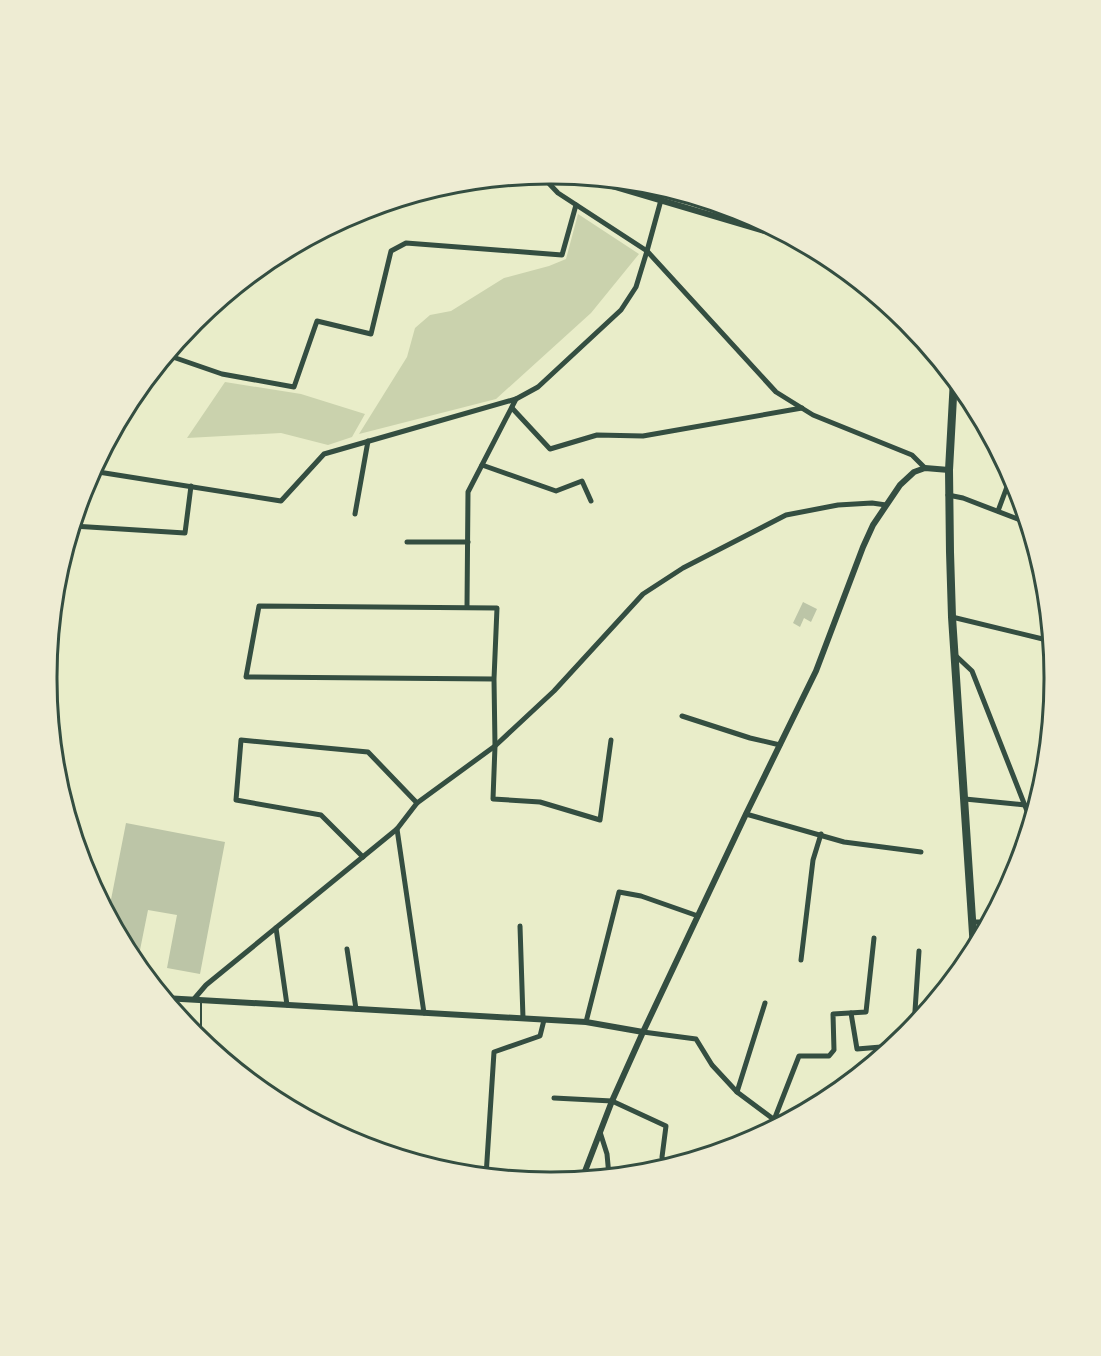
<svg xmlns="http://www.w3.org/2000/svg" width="1101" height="1356" font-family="'Roboto Condensed',sans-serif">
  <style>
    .green { fill: #cad2ad }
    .building { fill: #bcc5a7 }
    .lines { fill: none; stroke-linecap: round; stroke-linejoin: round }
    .service { stroke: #344e41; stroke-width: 2 }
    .minor { stroke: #344e41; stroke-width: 5 }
    .tertiary { stroke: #344e41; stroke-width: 6 }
    .primary { stroke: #344e41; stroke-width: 8 }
    .rim { fill: none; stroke: #344e41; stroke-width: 3 }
  </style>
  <rect width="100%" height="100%" fill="#e9edc9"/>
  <g class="green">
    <path d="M578,214L639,254L591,313L496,399L359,434L407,357L415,328L430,315L451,311L504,278L549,266L566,259Z"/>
    <path d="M225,382L301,394L365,414L352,437L328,445L281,433L187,438Z"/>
  </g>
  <g class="building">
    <path d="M803,602L817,609L811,622L804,618L800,627L793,623Z"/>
    <path d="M126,823L225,842L200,974L167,968L177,915L148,910L137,965L131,958L108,915Z"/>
  </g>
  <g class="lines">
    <path class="service" d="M201,1040V1001"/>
    <g class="minor">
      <path d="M541,175L558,193L647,251L776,392L813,415L912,455L925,468"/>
      <path d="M167,355L222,374L294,387L317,321L371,334L391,251L406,243L562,255L576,205"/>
      <path d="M512,408L550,449L597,435L643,436L802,408"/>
      <path d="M482,465L556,491L582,481L591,501"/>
      <path d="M92,471L281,501L324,454L516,399"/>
      <path d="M948,495L963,498L1028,523"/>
      <path d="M998,511L1011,476"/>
      <path d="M355,514L368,441"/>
      <path d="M73,526L185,533L191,486"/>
      <path d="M407,542H468"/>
      <path d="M467,607L468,492L516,399L538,387L621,310L636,287L647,251L661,200"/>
      <path d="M952,617L1051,641"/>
      <path d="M955,655L972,671L1031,821"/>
      <path d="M494,679L246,677L259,606L497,608L494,679L495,746L493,799L540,802L600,820L611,740"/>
      <path d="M682,716L750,738L780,745"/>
      <path d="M965,799L1025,805"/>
      <path d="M746,814L844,842L921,852"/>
      <path d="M397,829L424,1013"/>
      <path d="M363,857L321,815L236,800L241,740L368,752L417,803"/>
      <path d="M973,922H989"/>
      <path d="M520,926L523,1018"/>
      <path d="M276,928L287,1005"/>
      <path d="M347,949L356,1009"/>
      <path d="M801,960L813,860L821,834"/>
      <path d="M194,999L206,985L397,829L417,803L495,746L554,691L643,594L683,568L786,515L838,505L872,503L886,505"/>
      <path d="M851,1013L857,1049L893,1046"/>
      <path d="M586,1022L619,892L641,896L698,916"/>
      <path d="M914,1026L919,951"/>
      <path d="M643,1032L696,1039L712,1065L737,1092L780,1124"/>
      <path d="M737,1092L765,1003"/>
      <path d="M554,1098L612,1101L666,1126L662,1157L665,1167"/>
      <path d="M774,1120L799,1056H829L834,1050L833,1014L866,1012L874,938"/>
      <path d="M600,1132L607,1154L609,1176"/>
      <path d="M486,1176L494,1052L540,1036L544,1020"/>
    </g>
    <g class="tertiary">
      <path d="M582,177L795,240"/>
      <path d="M164,998L586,1022L643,1032"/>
      <path d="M582,1179L612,1101L643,1032L746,814L816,671L863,547L873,525L900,485L914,472L925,468L949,470"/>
    </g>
    <path class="primary" d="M954,379L949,470L950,552L952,617L974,949"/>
  </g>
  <path d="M0 0H1101V1356H0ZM550 184H551A493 493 0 0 1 1044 677V679A493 493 0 0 1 551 1172H550A493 493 0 0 1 57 679V677A493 493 0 0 1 550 184Z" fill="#eeecd3" fill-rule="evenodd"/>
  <path class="rim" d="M550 184H551A493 493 0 0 1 1044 677V679A493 493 0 0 1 551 1172H550A493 493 0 0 1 57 679V677A493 493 0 0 1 550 184Z"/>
</svg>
